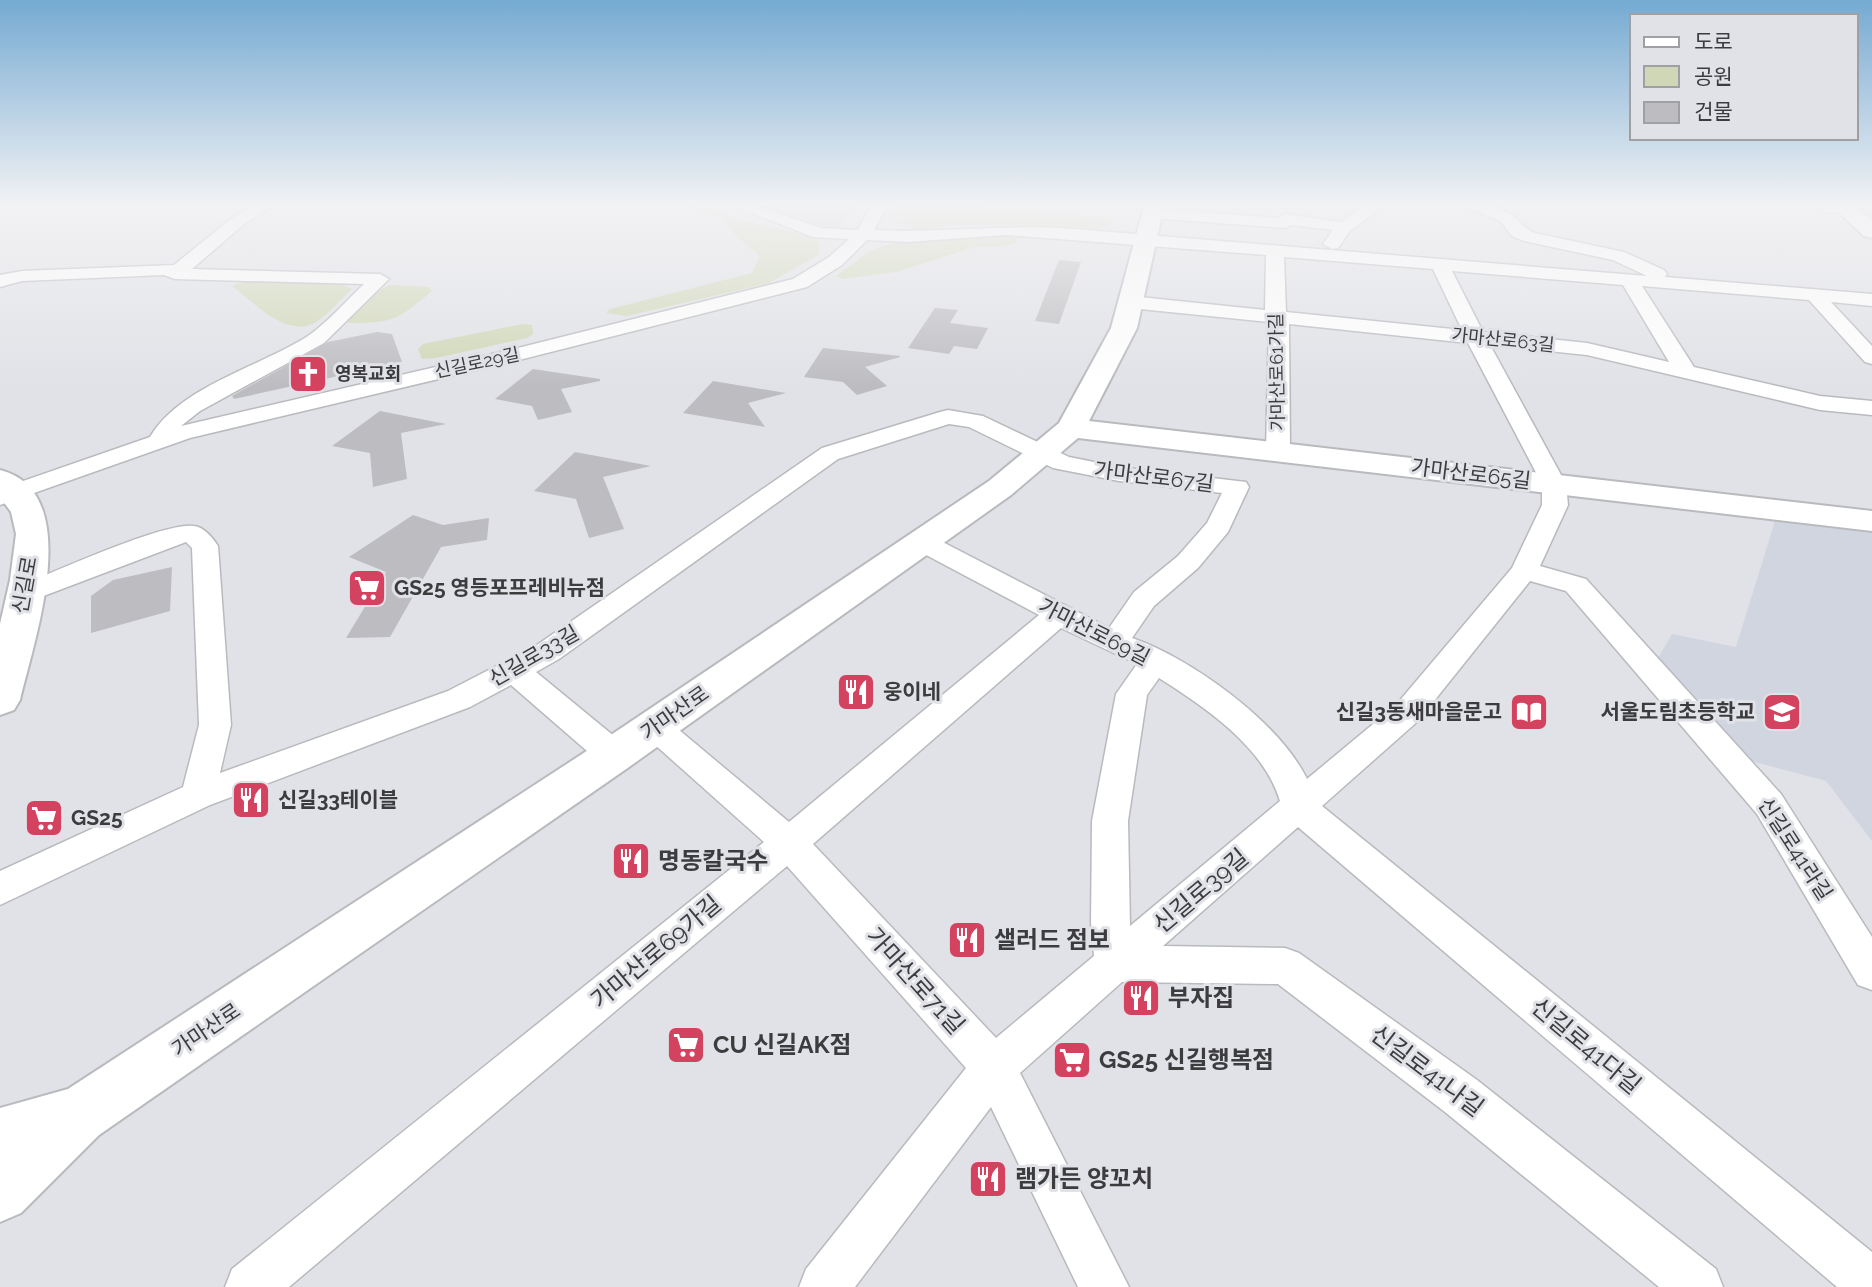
<svg xmlns="http://www.w3.org/2000/svg" width="1872" height="1287" font-family="Raleway,'Noto Sans KR',sans-serif">
  <style>
    .built { fill: #d1d5df }
    .green { fill: #d0d7b6 }
    .building { fill: #bdbcc0 }
    .lines { fill: none; stroke-linecap: round; stroke-linejoin: round }
    .street-casing { stroke: #b8babe; stroke-width: 3 }
    .secondary-casing { stroke: #b8babe; stroke-width: 4 }
    .street { fill: #fff; fill-rule: evenodd }
    .secondary { fill: #fff; fill-rule: evenodd }
    .labels { text-anchor: middle; stroke-width: 6; stroke-linejoin: round; paint-order: stroke }
    .far-street-label { font-size: 18px; fill: #3c3c3e; stroke: #e1e2e7 }
    .far-poi-label { font-size: 18px; font-weight: bold; fill: #3c3c3e; stroke: #e1e2e7; text-anchor: start }
    .street-label { font-size: 21px; fill: #3c3c3e; stroke: #e1e2e7 }
    .poi-label { font-size: 21px; font-weight: bold; fill: #3c3c3e; stroke: #e1e2e7; text-anchor: start }
    .near-poi-label { font-size: 24px; font-weight: bold; fill: #3c3c3e; stroke: #e1e2e7; text-anchor: start }
    .near-street-label { font-size: 24px; fill: #3c3c3e; stroke: #e1e2e7 }
  </style>
  <rect width="100%" height="100%" fill="#e1e2e7"/>
  <g class="built">
    <path d="M750,206H857L836,232Z"/>
    <path d="M1775,521L1872,533V841L1826,781L1732,756L1653,667L1672,634L1736,647Z"/>
  </g>
  <g class="green">
    <path d="M684,206C707,206 711,210 732,217C761,226 790,229 818,240L820,254L769,283L627,316L606,313L610,309L752,273L760,256L730,231L723,219Z"/>
    <path d="M893,206H968L1114,218L1111,226L1099,228L960,225L915,229L889,219Z"/>
    <path d="M997,234L1016,238L1017,243L1001,247H975L896,272L842,279L836,276L870,251L890,244Z"/>
    <path d="M247,280L344,285L352,289C341,299 331,312 319,320C289,342 255,303 232,286Z"/>
    <path d="M390,285L429,287L432,291C397,320 395,323 348,323L346,319L381,289Z"/>
    <path d="M523,324L532,325L533,334L527,338L436,358L422,359L418,349L423,344Z"/>
  </g>
  <g class="building">
    <path d="M1059,260L1081,262L1059,324L1035,321Z"/>
    <path d="M935,308L958,310L950,323L988,328L977,349L954,346L949,354L908,348Z"/>
    <path d="M377,332L392,334L402,362L234,399L232,396L328,342Z"/>
    <path d="M823,348L900,356V357L865,367L887,386L857,395L843,382L804,377Z"/>
    <path d="M533,369L600,379V381L561,389L572,412L538,420L532,406L495,399Z"/>
    <path d="M713,381L786,393L748,403L765,427L683,413Z"/>
    <path d="M380,411L446,424L401,433L407,479L373,487L370,453L332,446Z"/>
    <path d="M575,452L651,466L603,477L624,529L589,538L576,499L534,491Z"/>
    <path d="M413,515L443,525L489,518L487,540L441,547L390,637L346,638L386,572L349,557Z"/>
    <path d="M172,567L170,611L91,633V596L113,580Z"/>
  </g>
  <g class="lines">
    <g class="street-casing">
      <g id="street">
        <path d="M253,206H273L244,224L192,269L380,274L389,279L324,343L200,411L181,426L522,347L793,279L829,257L849,239L813,237L734,206H757L821,228L858,230L871,206H887L874,230C938,233 999,225 1063,228L1647,276L1613,260L1524,241L1512,236L1500,221L1464,206C1480,206 1500,205 1513,216C1522,223 1524,229 1535,233L1624,252L1664,270L1667,274L1665,277L1872,294V306L1831,302L1872,346V364L1865,362L1809,300L1642,286L1694,367L1820,396L1872,401V415L1820,410L1587,355L1490,345L1566,484L1568,505L1540,566L1586,579L1781,794L1872,937V990L1858,985L1757,814L1566,591L1530,581L1418,721L1322,806L1872,1252V1287H1837L1298,827L1163,946L1285,948L1299,953L1477,1080L1716,1269L1723,1287H1659L1445,1112L1278,984L1122,982L1020,1073L1129,1287H1078L991,1107L855,1287H799L806,1269L966,1068L787,866L289,1287H225L232,1269L764,842L644,735L639,727L644,719L655,715L666,719L789,822L1039,615L913,548L909,542L913,536H931L1109,628L1134,592L1178,556L1207,523L1222,493L1119,481L1053,468L969,427L949,424L838,459L559,659L536,672L626,746L631,755L626,764L614,768L602,764L511,685L470,707L210,805L0,905V871L183,787L199,725L192,548L186,542L25,603L15,600L11,594L15,588C50,574 163,522 194,526C204,527 213,538 218,546L231,725L220,773L448,691L537,645L822,448L940,412L948,410L983,416L1069,457L1119,467L1246,482L1249,487L1228,532L1198,568L1154,606L1132,638C1191,658 1279,722 1307,779L1396,705L1512,568L1542,505V484L1468,343L1289,324L1290,452L1286,457H1270L1266,452L1269,322L1130,308L1120,302L1130,296L1265,310L1266,255L1006,235L908,242L867,240L842,265L807,287L523,359L190,438L0,505V489L150,437C180,386 260,367 308,336C328,322 346,301 364,284L175,279L164,275L22,281L0,287V275L22,271L174,265L232,218ZM1284,257L1433,269L1462,330L1286,312ZM1452,271L1623,285L1669,362L1587,343L1483,332ZM1061,628L1137,664L1116,694L1092,821L1091,923L1094,956L996,1038L813,844ZM1159,678C1205,707 1264,747 1280,801L1130,926L1128,821L1147,695Z"/>
        <path d="M1365,206H1384L1350,231L1338,248L1332,249L1323,244L1333,230L1292,225L1285,228L1152,218L1144,213L1152,208L1278,218L1285,214L1341,222Z"/>
        <path d="M1814,206H1851L1852,207C1844,215 1822,214 1814,206Z"/>
      </g>
    </g>
    <g class="secondary-casing">
      <g id="secondary">
        <path d="M1144,206H1164L1137,328L1089,421L1872,511V531L1078,438L1011,495L629,767L99,1135L21,1213L0,1222V1108L68,1089L599,743L989,481L1059,423L1111,328Z"/>
        <path d="M1832,206H1855L1872,220V238L1864,236Z"/>
        <path d="M0,470C87,492 33,643 20,700L14,710L0,715V624L10,580L16,534L11,512L0,497Z"/>
      </g>
    </g>
    <use href="#street" class="street"/>
    <use href="#secondary" class="secondary"/>
  </g>
  <linearGradient id="sky" x2="0" y2="1"><stop stop-color="#75aad2"/><stop offset="0.53" stop-color="#f2f2f4"/><stop offset="1" stop-color="#f2f2f4" stop-opacity="0"/></linearGradient>
  <rect width="1872" height="386" fill="url(#sky)"/>
  <defs>
    <g id="church-square" transform="scale(2.0125)"><rect x="-9" y="-9" width="18" height="18" rx="4" fill="#d3425f" stroke="#e1e2e7"/><path d="M-1.2-6h2.4v3.5h3.3v2.4h-3.3V6h-2.4V-.1h-3.3v-2.4h3.3Z" fill="#fff"/></g>
    <g id="supermarket-square" transform="scale(2.0125)"><rect x="-9" y="-9" width="18" height="18" rx="4" fill="#d3425f" stroke="#e1e2e7"/><path d="M-6-5.5h2.5l.6 2H6L4.5 2H-2.5L-4.4-4H-6ZM-1.5 3.2a1.3 1.3 0 1 0 .1 0ZM3 3.2a1.3 1.3 0 1 0 .1 0Z" fill="#fff"/></g>
    <g id="restaurant-square" transform="scale(2.0125)"><rect x="-9" y="-9" width="18" height="18" rx="4" fill="#d3425f" stroke="#e1e2e7"/><path d="M-5-6h1v4h1v-4h1v4h1v-4h1v5L-1.5 .5V6h-2V.5L-5-1ZM5-6V6H3V1.5H1.5Q1.5-4 5-6Z" fill="#fff"/></g>
    <g id="library-square" transform="scale(2.0125)"><rect x="-9" y="-9" width="18" height="18" rx="4" fill="#d3425f" stroke="#e1e2e7"/><path d="M-6-4Q-3-5.5-.7-3.5V5Q-3 3-6 4ZM6-4Q3-5.5 .7-3.5V5Q3 3 6 4Z" fill="#fff"/></g>
    <g id="school-square" transform="scale(2.0125)"><rect x="-9" y="-9" width="18" height="18" rx="4" fill="#d3425f" stroke="#e1e2e7"/><path d="M0-5L7-2L0 1L-7-2ZM-4 1L0 2.5L4 1V4Q0 6-4 4Z" fill="#fff"/></g>
  </defs>
  <g fill-rule="evenodd">
    <use href="#church-square" x="308" y="374"/>
    <use href="#supermarket-square" x="367" y="588"/>
    <use href="#restaurant-square" x="856" y="692"/>
    <use href="#library-square" x="1529" y="712"/>
    <use href="#school-square" x="1782" y="712"/>
    <use href="#restaurant-square" x="251" y="800"/>
    <use href="#supermarket-square" x="44" y="818"/>
    <use href="#restaurant-square" x="631" y="861"/>
    <use href="#restaurant-square" x="967" y="940"/>
    <use href="#restaurant-square" x="1141" y="998"/>
    <use href="#supermarket-square" x="686" y="1045"/>
    <use href="#supermarket-square" x="1072" y="1060"/>
    <use href="#restaurant-square" x="988" y="1179"/>
  </g>
  <g class="labels">
    <g class="far-street-label">
      <text transform="translate(1503 340) rotate(6)" y="6">가마산로63길</text>
      <text transform="translate(477 363) rotate(-12)" y="6">신길로29길</text>
      <text transform="translate(1277 372) rotate(-91)" y="6">가마산로61가길</text>
    </g>
    <g class="far-poi-label">
      <text x="335" y="380">영복교회</text>
    </g>
    <g class="street-label">
      <text transform="translate(1471 474) rotate(7)" y="7">가마산로65길</text>
      <text transform="translate(1154 477) rotate(7)" y="7">가마산로67길</text>
      <text transform="translate(25 585) rotate(-80)" y="7">신길로</text>
      <text transform="translate(1094 632) rotate(27)" y="7">가마산로69길</text>
      <text transform="translate(534 656) rotate(-30)" y="7">신길로33길</text>
      <text transform="translate(675 713) rotate(-35)" y="7">가마산로</text>
      <text transform="translate(1795 849) rotate(57)" y="7">신길로41라길</text>
      <text transform="translate(206 1030) rotate(-34)" y="7">가마산로</text>
    </g>
    <g class="poi-label">
      <text x="394" y="595">GS25 영등포프레비뉴점</text>
      <text x="883" y="699">웅이네</text>
      <text x="1502" y="719" text-anchor="end">신길3동새마을문고</text>
      <text x="1755" y="719" text-anchor="end">서울도림초등학교</text>
      <text x="278" y="807">신길33테이블</text>
      <text x="71" y="825">GS25</text>
    </g>
    <g class="near-poi-label">
      <text x="658" y="869">명동칼국수</text>
      <text x="994" y="948">샐러드 점보</text>
      <text x="1168" y="1006">부자집</text>
      <text x="713" y="1053">CU 신길AK점</text>
      <text x="1099" y="1068">GS25 신길행복점</text>
      <text x="1015" y="1187">램가든 양꼬치</text>
    </g>
    <g class="near-street-label">
      <text transform="translate(1201 891) rotate(-40)" y="8">신길로39길</text>
      <text transform="translate(656 952) rotate(-40)" y="8">가마산로69가길</text>
      <text transform="translate(915 981) rotate(48)" y="8">가마산로71길</text>
      <text transform="translate(1586 1046) rotate(40)" y="8">신길로41다길</text>
      <text transform="translate(1427 1071) rotate(37)" y="8">신길로41나길</text>
    </g>
  </g>
  <rect x="1630" y="14" width="228" height="126" fill="#e1e2e7" stroke="#9fa0a3" stroke-width="2"/>
  <rect x="1644" y="37" width="35" height="10" fill="#ffffff" stroke="#9fa0a3" stroke-width="2"/>
  <text x="1694" y="49" font-size="21" fill="#3c3c3e">도로</text>
  <rect x="1644" y="66" width="35" height="21" fill="#d0d7b6" stroke="#9fa0a3" stroke-width="2"/>
  <text x="1694" y="84" font-size="21" fill="#3c3c3e">공원</text>
  <rect x="1644" y="102" width="35" height="21" fill="#bdbcc0" stroke="#9fa0a3" stroke-width="2"/>
  <text x="1694" y="119" font-size="21" fill="#3c3c3e">건물</text>
</svg>
